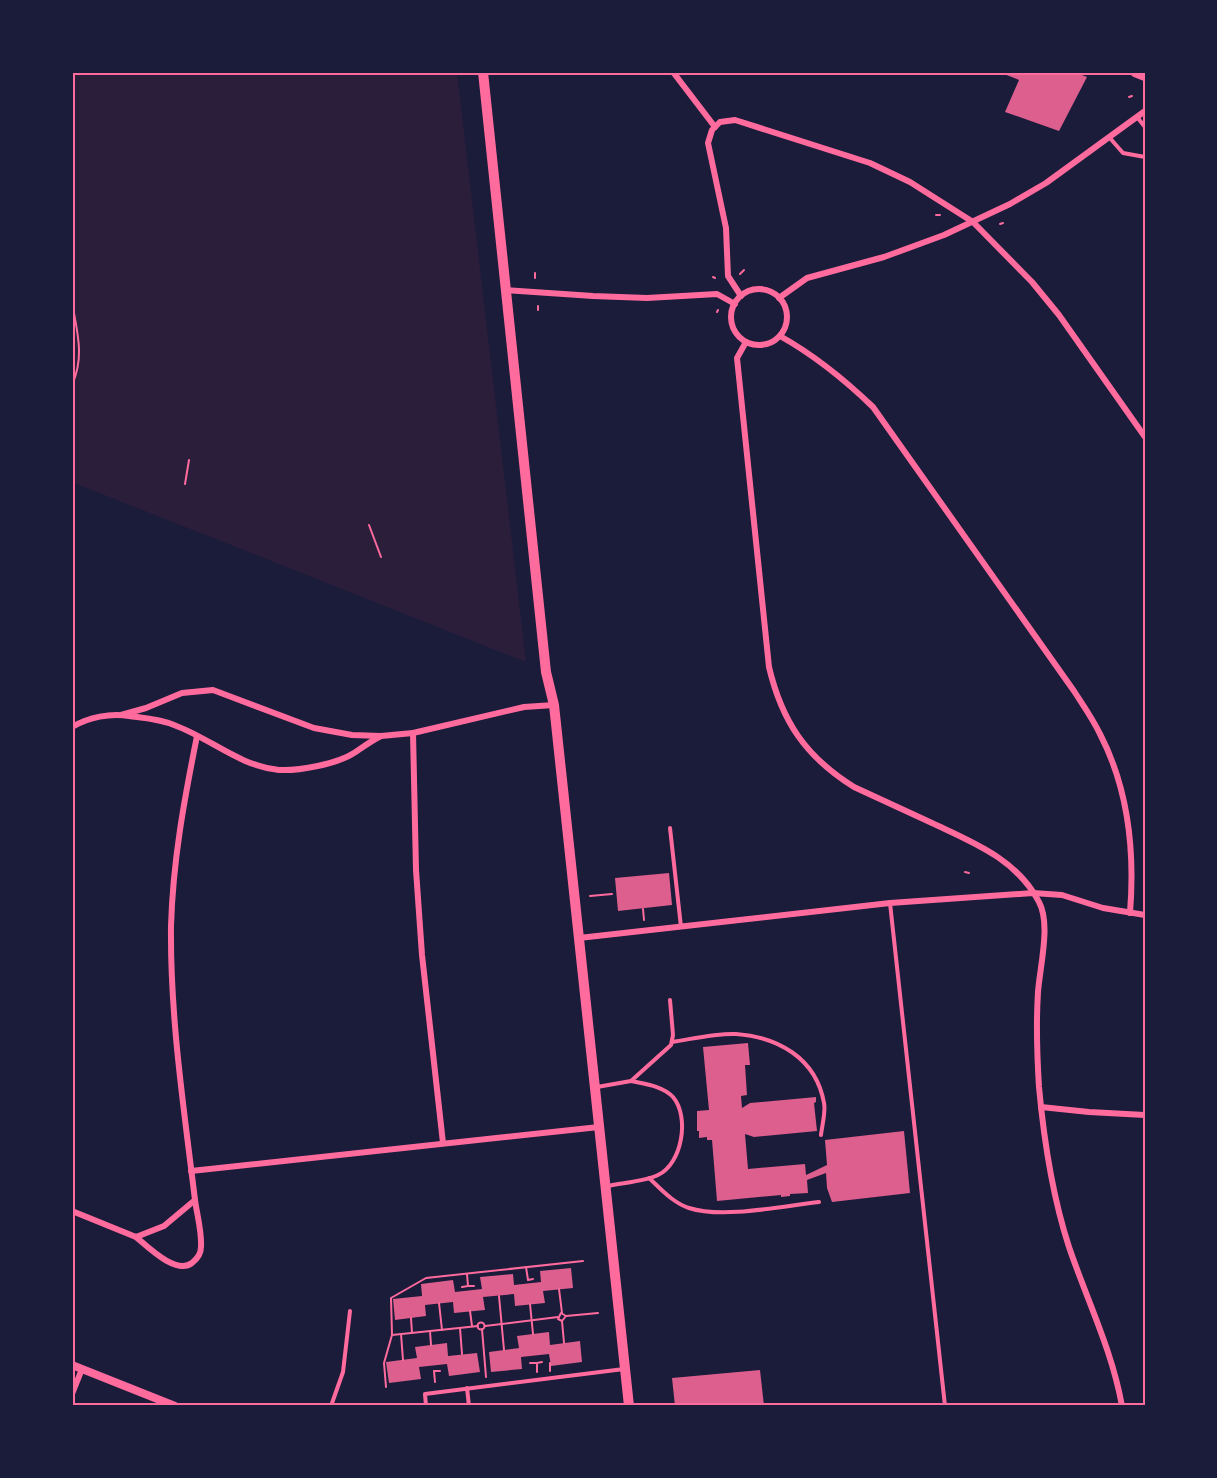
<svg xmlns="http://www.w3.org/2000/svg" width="1217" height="1478" font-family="Quicksand,sans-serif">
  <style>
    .green { fill: #2a1e3b }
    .building { fill: #dd5f8e }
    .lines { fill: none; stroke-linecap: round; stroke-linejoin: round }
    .path { stroke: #ff6b9d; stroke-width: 2 }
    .service { stroke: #ff6b9d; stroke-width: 4 }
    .minor { stroke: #ff6b9d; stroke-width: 6 }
    .tertiary { stroke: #ff6b9d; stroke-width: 8 }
    .primary { stroke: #ff6b9d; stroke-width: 10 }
    .neatline { fill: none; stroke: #ff6b9d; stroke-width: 2 }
  </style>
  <rect width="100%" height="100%" fill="#1b1b3a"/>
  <path class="green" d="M72,72H457L526,662L74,483L72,486Z"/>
  <g class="building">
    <path d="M1004,72H1074L1087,77L1059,131L1005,112L1019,80L1004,74Z"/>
    <path d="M669,873L672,905L618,911L615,878Z"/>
    <path d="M748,1043L750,1065H745L747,1095L741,1096L742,1108L750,1103L816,1097V1102L814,1103L817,1131L754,1137L745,1134L748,1169L805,1164L806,1175L827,1165L825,1140L904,1131L910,1193L832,1202L827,1188L826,1173L807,1180L808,1193L790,1194V1196L781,1197V1195L717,1201L712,1140H707V1137L699,1138V1131H697V1111L709,1110L703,1047Z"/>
    <path d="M571,1268L573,1288L543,1291L545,1303L515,1306L514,1294L483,1297L485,1310L454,1313L453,1302L425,1305L426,1316L395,1320L393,1299L422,1296L421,1284L453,1280L455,1292L482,1289L480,1277L513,1274L514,1285L541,1282L540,1271Z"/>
    <path d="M549,1332L550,1345L580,1341L582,1362L551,1366L549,1354L521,1357L522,1369L491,1372L489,1352L519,1348L517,1336Z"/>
    <path d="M447,1343L448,1356L477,1353L480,1372L449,1376L447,1364L419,1367L421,1379L389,1383L386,1362L417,1358L415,1347Z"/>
    <path d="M760,1370L764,1406H675L672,1378Z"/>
  </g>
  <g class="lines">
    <g class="path">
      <path d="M1129,97L1132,96"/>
      <path d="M936,215H940"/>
      <path d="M1000,224L1003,223"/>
      <path d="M535,273V278"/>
      <path d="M740,274L744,270"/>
      <path d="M713,277L715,278"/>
      <path d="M72,302C77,332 85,356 72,385"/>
      <path d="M538,306V310"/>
      <path d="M717,312L718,310"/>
      <path d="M185,484L189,460"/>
      <path d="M369,525L381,557"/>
      <path d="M965,872L969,873"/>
      <path d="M590,896L612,894"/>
      <path d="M643,909L644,920"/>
      <path d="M526,1267L528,1280L533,1279"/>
      <path d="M467,1274L468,1286H474"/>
      <path d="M462,1287L468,1286"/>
      <path d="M559,1289L562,1313"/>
      <path d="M499,1296L504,1350"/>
      <path d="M439,1303L442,1330"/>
      <path d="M530,1304L533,1334"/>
      <path d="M470,1311L472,1326"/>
      <path d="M566,1316L598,1313"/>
      <path d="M411,1318L412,1333"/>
      <path d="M562,1321L558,1319L561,1313L566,1316L562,1321L564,1343"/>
      <circle cx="481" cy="1326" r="3.5"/>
      <path d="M485,1326L558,1317"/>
      <path d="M460,1328L462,1354"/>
      <path d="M482,1329L486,1377"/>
      <path d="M430,1331L431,1345"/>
      <path d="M401,1334L403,1360"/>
      <path d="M392,1335L478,1326"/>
      <path d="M530,1363H537"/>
      <path d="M550,1371V1363"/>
      <path d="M537,1372V1363L542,1362"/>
      <path d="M435,1382L434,1371H440"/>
      <path d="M386,1387L384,1363L392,1335L391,1298L426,1278L583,1261"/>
    </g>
    <g class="service">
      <path d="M1137,117L1145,127"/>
      <path d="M1109,137L1123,153L1145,157"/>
      <path d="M670,828L681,927"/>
      <path d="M890,903L945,1406"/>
      <path d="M672,1042C692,1039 716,1033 736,1034C778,1037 816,1058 824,1103C826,1112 822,1125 821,1135"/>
      <path d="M597,1087L631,1081L671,1045L673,1035L670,1000"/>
      <path d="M649,1178C661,1189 673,1203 689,1208C723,1219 783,1206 819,1202"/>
      <path d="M608,1186C621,1183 647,1181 658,1175C682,1164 690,1117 673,1097C663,1086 645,1084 631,1081"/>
      <path d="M467,1388L469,1406"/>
      <path d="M331,1406L343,1372L350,1311"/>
      <path d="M426,1406L425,1394L624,1369"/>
    </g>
    <g class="minor">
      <path d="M673,72L715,127"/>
      <circle cx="759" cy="317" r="28"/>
      <path d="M506,290L593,296L647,298L717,294L735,304"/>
      <path d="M741,296L728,276L726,228L708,143L712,130L720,122L735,120L870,163L910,182L973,222L1032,282L1059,315L1145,437"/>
      <path d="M779,298L807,278L884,257L944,235L1010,204L1046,183L1145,111"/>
      <path d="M780,336C814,355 845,380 873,407L1074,691C1083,705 1093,719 1100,734C1129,790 1135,851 1130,913"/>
      <path d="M746,342L737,358L769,667C782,722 806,757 854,787C880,799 906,811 932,823C972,842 1017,859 1039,902C1051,924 1040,966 1038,992C1036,1023 1037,1055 1039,1087C1044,1141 1052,1195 1069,1247C1087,1300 1112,1350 1122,1406"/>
      <path d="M121,715L146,708L182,693L213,690L314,728L352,735L381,736L413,733L524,707L554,705"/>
      <path d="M72,727C89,717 110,713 129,716C144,718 160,719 174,725C210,738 239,766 279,770C299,771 337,764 354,753C363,747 371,741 381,736"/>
      <path d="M413,733L416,870L422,955L443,1143"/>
      <path d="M579,938L890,903L1033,893L1062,895L1103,908L1145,915"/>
      <path d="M1041,1107L1089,1112L1145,1115"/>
      <path d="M191,1171L599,1127"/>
      <path d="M72,1211L136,1237L164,1226L195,1200C184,1109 170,1018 171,926C173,860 184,801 197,736"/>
      <path d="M136,1237C148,1247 176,1275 192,1263C197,1259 201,1254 201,1247C202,1232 197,1215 195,1200"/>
      <path d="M72,1394L82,1369"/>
    </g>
    <path class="tertiary" d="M72,1365L175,1406"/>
    <g class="primary">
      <path d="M483,72L546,672L554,705L629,1406"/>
      <path d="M1135,72L1145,76"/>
    </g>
  </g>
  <rect width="1217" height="1478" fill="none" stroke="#1b1b3a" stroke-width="147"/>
  <rect x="74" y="74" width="1070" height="1330" class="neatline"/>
</svg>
